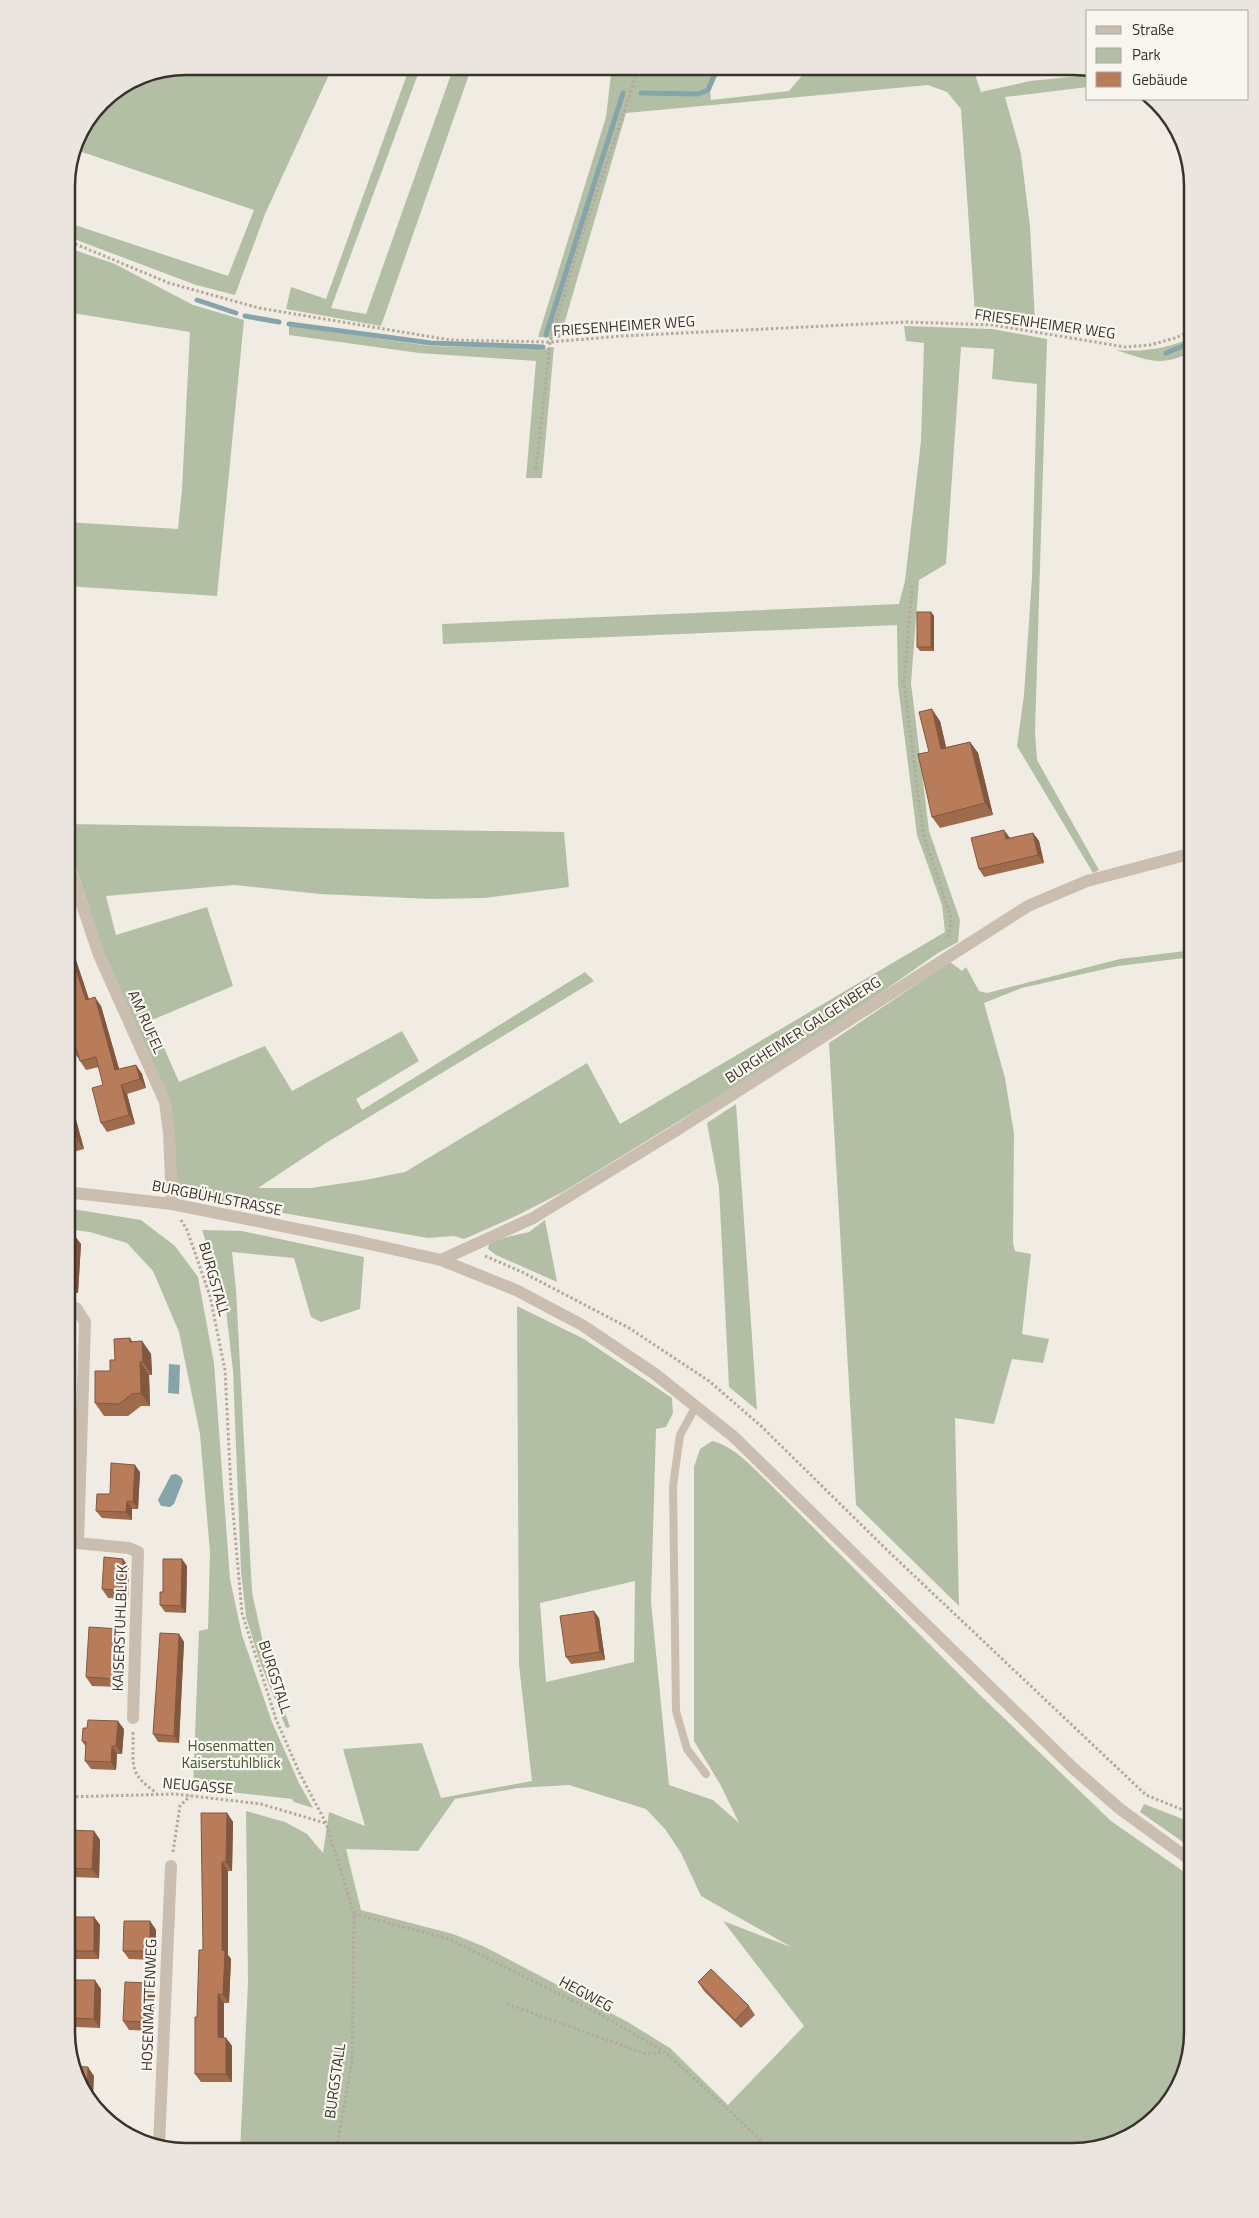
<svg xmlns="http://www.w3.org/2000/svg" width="1259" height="2218" font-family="'Titillium Web',sans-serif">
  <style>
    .green { fill: #b3bfa4; fill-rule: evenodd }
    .water { fill: #85a5ab }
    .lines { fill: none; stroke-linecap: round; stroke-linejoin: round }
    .stream { stroke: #85a5ab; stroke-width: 5 }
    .path { stroke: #b4a99a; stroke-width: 3; stroke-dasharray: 2.5 2.5; stroke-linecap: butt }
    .service { stroke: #c9beb0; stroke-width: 8 }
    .minor { stroke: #c9beb0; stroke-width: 12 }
    .tertiary { stroke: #c9beb0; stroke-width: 12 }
    .wall { fill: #9e6b4d }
    .shaded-wall { fill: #81573f }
    .building { fill: #b87c5a; stroke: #81573f }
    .labels { text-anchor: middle; stroke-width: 4.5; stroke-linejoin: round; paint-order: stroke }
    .street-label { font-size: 15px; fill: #39322d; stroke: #f9f6ef }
    .park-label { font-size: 15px; fill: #445433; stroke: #f9f6ef }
    .rim { fill: none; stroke: #39322d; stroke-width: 2.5 }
  </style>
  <rect width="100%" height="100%" fill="#f1ece3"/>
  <g class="green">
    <path d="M186,66H333L265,214L235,295L196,285L66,236V222L228,276L254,210L73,149C80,120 113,88 140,76C153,70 172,69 186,66Z"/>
    <path d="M410,66H421L331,308L366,314L454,66H472L381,326L286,309L291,287L326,299Z"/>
    <path d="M612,66H660L662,68L705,71L708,66H722L710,91L711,100L789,91L810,66H972L981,92L1030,81L1088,75V87L1005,97L1021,154L1030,226L1035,321L975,314L961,109L947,92L928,85L626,113L560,338L538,337L606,117Z"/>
    <path d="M66,247L115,264L193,305L244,320L217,596L66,586V522L178,529L182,489L190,332L66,312Z"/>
    <path d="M289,326L431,346L543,349L554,347L542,478H526L536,361L419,353L289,335Z"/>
    <path d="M904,326L992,329L1047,339L1035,731L1037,760L1099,870L1093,873L1017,746L1024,695L1032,577L1037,384L992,379L994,349L961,347L946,564L919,580L911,683L929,831L960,920L958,942L938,953L826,1031L563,1192L516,1216L464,1239L454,1236L428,1238L178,1195L171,1107L105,956L71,852L66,837V824L564,832L569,887L484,898L431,899L320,894L234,885L106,896L116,935L207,907L233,986L152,1020L179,1082L265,1046L292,1091L402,1031L419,1061L356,1099L362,1110L585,972L594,981L326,1143L258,1188H311L365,1180L405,1172L587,1063L620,1124L945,932L942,905L917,835L898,685L897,625L443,644L442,624L899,604L905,581L921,441L924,343L906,341Z"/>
    <path d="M1193,337V351C1161,368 1148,360 1116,350C1144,352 1167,349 1193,337Z"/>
    <path d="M1193,950V957L1118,966L1022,988L984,1003L1005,1078L1014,1134L1013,1243L1015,1251L1031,1254L1022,1334L1049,1339L1043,1363L1012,1359L994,1424L955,1418L959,1606L856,1505L829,1043L950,962L962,971L966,967L979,991L987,993L1120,959Z"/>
    <path d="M736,1104L757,1410L729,1387L719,1187L707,1123Z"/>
    <path d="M66,1208L141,1220L175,1246L198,1277L214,1363L230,1579L242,1635L272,1722L299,1783L313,1808L294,1802L292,1799L193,1788L199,1631L208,1629L210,1552L200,1434L179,1332L153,1271L127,1243L90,1232L66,1229Z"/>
    <path d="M545,1220L557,1282L496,1255L488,1249L490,1241L529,1232Z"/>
    <path d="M202,1230L242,1231L364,1257L360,1309L321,1322L311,1317L294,1258L232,1252L236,1289L252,1592L267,1661L290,1727L286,1728L260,1662L246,1617L241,1571L233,1371L225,1301Z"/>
    <path d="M517,1306L584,1339L672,1398L673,1413L666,1427L656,1429L651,1602L669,1785L713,1800L739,1823L720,1784L694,1741V1467L700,1449L712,1441C734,1446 752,1467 768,1482L980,1695L1111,1821L1193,1878V2032L1172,2099L1119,2143L1073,2152H240L248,1983L246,1811L285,1822L307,1834L323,1853L329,1812L365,1826L343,1749L422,1743L441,1798L532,1781L519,1664ZM635,1581L634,1662L546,1682L540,1603ZM569,1785L646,1809L665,1829L681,1853L701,1896L791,1947L723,1921L804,2026L728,2105L670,2048L626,2021L485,1947L453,1934L361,1910L346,1849L418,1851L455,1799L518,1788Z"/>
    <path d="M1144,1804L1193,1823V1849L1140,1812Z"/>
  </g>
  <g class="water">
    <path d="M169,1364L180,1365L179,1394L168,1393Z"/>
    <path d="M176,1474L181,1477L183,1481L174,1504L170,1507L161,1506L158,1500L171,1475Z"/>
  </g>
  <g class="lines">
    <g class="stream">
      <path d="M641,93L698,94L708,90L718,66"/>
      <path d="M197,300L236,313"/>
      <path d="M245,316L279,322"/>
      <path d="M289,324L431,343L543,347"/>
      <path d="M546,335L623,93"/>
      <path d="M1166,353L1193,342"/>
    </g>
    <g class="path">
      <path d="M66,240L169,283L259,308L450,340L550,342L622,336L906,322L993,325L1125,347L1150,345L1175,338L1193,330"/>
      <path d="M536,469L550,342L580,241L633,85L637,66"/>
      <path d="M912,586L904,683L923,833L951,918L949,939"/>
      <path d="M181,1220L187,1230L210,1296L225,1370L231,1489L242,1613L276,1719L300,1774L326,1823L354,1914L352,2062L336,2152"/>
      <path d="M485,1256L522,1272L629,1328L709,1381L761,1426L888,1551L1146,1795L1193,1814"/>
      <path d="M133,1732C134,1765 127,1773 157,1793"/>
      <path d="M66,1797L175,1794L261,1804L325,1823"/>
      <path d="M173,1852L180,1806L190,1796"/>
      <path d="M354,1914L449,1939L605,2017L665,2052L774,2152"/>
      <path d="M507,2004L646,2054L664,2052"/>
    </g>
    <path class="service" d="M696,1406L680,1435L673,1486L676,1711L687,1749L706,1774"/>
    <g class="minor">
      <path d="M66,857L99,955L165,1102L169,1133L172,1204"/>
      <path d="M441,1260L533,1218L677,1130L1028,906L1087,881L1193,853"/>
      <path d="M66,1308H76L85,1322L78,1543"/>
      <path d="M66,1542L129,1548L138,1552L133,1718"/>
      <path d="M159,2145L171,1866"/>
    </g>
    <path class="tertiary" d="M66,1192L172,1204L361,1242L441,1260L516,1290L582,1325L655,1374L734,1437L1074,1769L1120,1809L1193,1862"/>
  </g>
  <g class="wall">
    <path d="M931,612L934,616V651H920L917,647Z"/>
    <path d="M940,721L946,747L970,742L978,753L993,815L940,828L932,817L929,752Z"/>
    <path d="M1033,833L1039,841L1044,863L984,877L979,869L1010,839Z"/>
    <path d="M69,943L72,948L89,999L101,1006L119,1069L136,1065L142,1074L146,1088L127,1094L135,1124L107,1132L101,1123L103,1085L99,1067L86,1070L80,1061L79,1058H78L72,1049L74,1030Z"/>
    <path d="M66,1101L73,1109L84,1149L66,1154Z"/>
    <path d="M66,1231L81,1244L78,1293H66Z"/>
    <path d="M130,1338L133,1342L142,1341L151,1354L152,1375H149L150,1406H141L128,1416H104L95,1403L115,1360Z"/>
    <path d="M140,1472L138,1509H132V1520L102,1518L96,1511L110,1494Z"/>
    <path d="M123,1559L129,1567L128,1599L108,1598L102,1589Z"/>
    <path d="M187,1566L186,1613L165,1612L160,1605L163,1592Z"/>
    <path d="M599,1618L605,1660L571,1664L566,1657Z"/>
    <path d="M179,1634L184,1642L179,1743L158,1742L153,1734Z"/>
    <path d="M124,1637L121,1687L92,1686L86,1677Z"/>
    <path d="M124,1729L122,1754H117L116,1770L91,1769L85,1761L86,1747L82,1741Z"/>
    <path d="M227,1813L233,1822L232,1871H228V1955L231,1959L229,2003H224V2038H226L232,2046V2082H201L195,2074L197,2017L203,1950Z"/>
    <path d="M94,1831L100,1840L99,1878L73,1877L67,1868Z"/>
    <path d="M66,1917H94L100,1925L99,1959H70L66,1954Z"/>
    <path d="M150,1921L156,1930V1960L129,1959L123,1951Z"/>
    <path d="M698,1982L749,2006L755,2015L741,2028L704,1991Z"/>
    <path d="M101,1989L100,2028L76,2027L70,2018Z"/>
    <path d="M155,1992L153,2031L129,2030L123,2021Z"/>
  </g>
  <g class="shaded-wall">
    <path d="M931,612L934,616V651L931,647Z"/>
    <path d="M932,709L940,721L949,760L941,749Z"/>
    <path d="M970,742L978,753L993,815L985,803Z"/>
    <path d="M1004,830L1010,838L1012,848L1006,839Z"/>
    <path d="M1033,833L1039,841L1044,863L1038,855Z"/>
    <path d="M66,932L69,943L72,948L92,1009L86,1000L66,943Z"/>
    <path d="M95,997L101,1006L122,1079L115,1070Z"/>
    <path d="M136,1065L142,1074L146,1088L140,1079Z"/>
    <path d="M121,1085L127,1094L135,1124L129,1115Z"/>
    <path d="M67,1101L73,1109L84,1149L78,1141Z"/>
    <path d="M72,1232L81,1244L78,1293L70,1280Z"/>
    <path d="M67,1309L75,1322L69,1457L66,1454Z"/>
    <path d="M142,1341L151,1354L152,1375L143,1362Z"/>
    <path d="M140,1362L149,1375L150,1406L141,1393Z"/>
    <path d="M135,1465L140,1472L138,1509L133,1502Z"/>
    <path d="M66,1487L67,1488L66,1511Z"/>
    <path d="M127,1501L132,1509V1520L126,1512Z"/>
    <path d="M123,1559L129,1567L128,1599L122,1591Z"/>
    <path d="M182,1559L187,1566L186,1613L181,1606Z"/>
    <path d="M594,1611L599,1618L605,1660L600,1652Z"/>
    <path d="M119,1629L124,1637L121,1687L116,1679Z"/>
    <path d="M179,1634L184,1642L179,1743L174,1736Z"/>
    <path d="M118,1721L124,1729L122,1754L116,1746Z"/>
    <path d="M112,1746L117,1754L116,1770L111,1762Z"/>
    <path d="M227,1813L233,1822L232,1871L226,1862Z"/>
    <path d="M94,1831L100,1840L99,1878L92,1869Z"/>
    <path d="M222,1862L228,1871V1955L231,1959L229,2003L223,1995L222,1950Z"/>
    <path d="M94,1917L100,1925L99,1959L94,1951Z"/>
    <path d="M150,1921L156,1930V1960L150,1951Z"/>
    <path d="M95,1980L101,1989L100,2028L94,2019Z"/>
    <path d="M149,1983L155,1992L153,2031L147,2022Z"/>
    <path d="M218,1994L224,2003V2046L218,2037Z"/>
    <path d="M226,2038L232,2046V2082L226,2074Z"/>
    <path d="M88,2067L94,2076L93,2099L87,2092Z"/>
  </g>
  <g class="building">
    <rect x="917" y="612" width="14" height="35"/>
    <path d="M932,709L941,749L970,742L985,803L932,817L918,754L929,752L919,712Z"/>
    <path d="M1004,830L1006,839L1033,833L1038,855L979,869L971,838Z"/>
    <path d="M66,940L86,1000L95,997L115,1070L136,1065L140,1079L121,1085L129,1115L101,1123L92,1088L103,1085L96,1057L80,1061L76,1048L72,1049L67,1032L74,1030L66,1005Z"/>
    <path d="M66,1101H67L78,1141L66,1144Z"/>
    <path d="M66,1231L72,1232L70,1280H66Z"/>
    <path d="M66,1309L70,1314L66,1389Z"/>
    <path d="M130,1338V1342L142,1341L143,1362H140L141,1393L132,1394L119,1404L95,1403V1371H110V1360H115L114,1339Z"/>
    <path d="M111,1463L135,1465L133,1502L127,1501L126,1512L96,1511L97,1494H110Z"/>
    <path d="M104,1557L123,1559L122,1591L102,1589Z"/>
    <path d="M163,1559H182L181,1606L160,1605V1592H163Z"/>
    <path d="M594,1611L600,1652L566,1657L560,1616Z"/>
    <path d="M89,1627L119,1629L116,1679L86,1677Z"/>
    <path d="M160,1633L179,1634L174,1736L153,1734Z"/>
    <path d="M88,1720L118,1721L116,1746H112L111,1762L85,1761L86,1742L82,1741L83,1728H87Z"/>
    <path d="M201,1813H227L226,1862H222V1950L225,1951L223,1995L218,1994V2037L226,2038V2074H195V2017H197L199,1950H203Z"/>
    <path d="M68,1830L94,1831L92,1869L67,1868Z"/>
    <rect x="66" y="1917" width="28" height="34"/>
    <path d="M124,1921H150V1951H123Z"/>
    <path d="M711,1969L749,2006L735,2020L698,1982Z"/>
    <path d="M71,1980H95L94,2019L70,2018Z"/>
    <path d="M125,1982L149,1983L147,2022L123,2021Z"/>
    <path d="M73,2066L88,2067L87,2092L75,2078Z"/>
  </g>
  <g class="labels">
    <g class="street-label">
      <text transform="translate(1045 324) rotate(8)" y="5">FRIESENHEIMER WEG</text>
      <text transform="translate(624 326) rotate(-4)" y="5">FRIESENHEIMER WEG</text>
      <text transform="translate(146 1022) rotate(66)" y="5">AM RUFEL</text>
      <text transform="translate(803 1030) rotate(-33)" y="5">BURGHEIMER GALGENBERG</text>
      <text transform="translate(217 1198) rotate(11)" y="5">BURGBÜHLSTRASSE</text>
      <text transform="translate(214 1279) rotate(74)" y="5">BURGSTALL</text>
      <text transform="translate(120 1628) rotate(-88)" y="5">KAISERSTUHLBLICK</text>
      <text transform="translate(275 1677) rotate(72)" y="5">BURGSTALL</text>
      <text transform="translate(198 1786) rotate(5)" y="5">NEUGASSE</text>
      <text transform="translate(586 1994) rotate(28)" y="5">HEGWEG</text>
      <text transform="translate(149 2005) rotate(-88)" y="5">HOSENMATTENWEG</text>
      <text transform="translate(335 2081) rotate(-82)" y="5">BURGSTALL</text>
    </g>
    <g class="park-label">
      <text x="231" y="1751">Hosenmatten<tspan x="231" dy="17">Kaiserstuhlblick</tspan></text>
    </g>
  </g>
  <path d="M0 0H1259V2218H0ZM186 75H1073A111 111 0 0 1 1184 186V2032A111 111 0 0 1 1073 2143H186A111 111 0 0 1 75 2032V186A111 111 0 0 1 186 75Z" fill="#eae6df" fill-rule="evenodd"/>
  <path class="rim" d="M186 75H1073A111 111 0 0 1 1184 186V2032A111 111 0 0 1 1073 2143H186A111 111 0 0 1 75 2032V186A111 111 0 0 1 186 75Z"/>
  <rect x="1086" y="10" width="162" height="90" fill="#f9f6ef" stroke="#aca8a1"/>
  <rect x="1096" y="26" width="25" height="8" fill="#c9beb0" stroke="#aca8a1"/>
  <text x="1132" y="35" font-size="15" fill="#39322d">Straße</text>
  <rect x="1096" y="48" width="25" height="15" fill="#b3bfa4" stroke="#aca8a1"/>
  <text x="1132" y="60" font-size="15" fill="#39322d">Park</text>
  <rect x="1096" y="72" width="25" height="15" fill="#b87c5a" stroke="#aca8a1"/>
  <text x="1132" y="85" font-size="15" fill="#39322d">Gebäude</text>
</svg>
